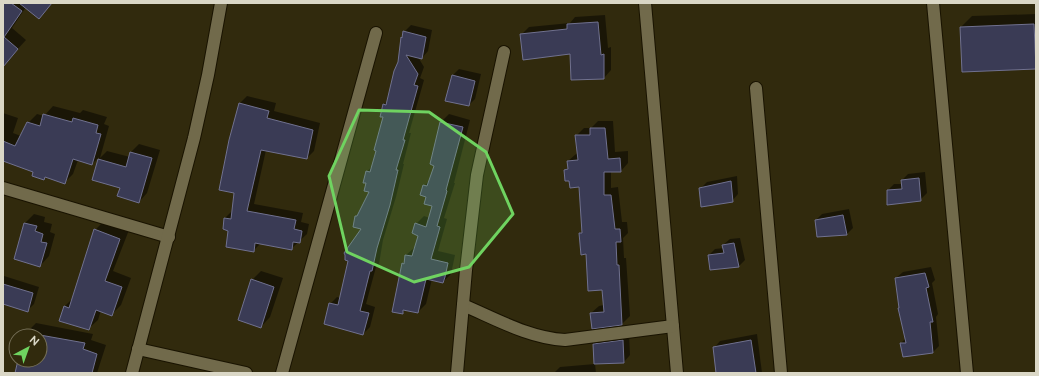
<svg xmlns="http://www.w3.org/2000/svg" width="1039" height="376" font-family="Raleway,sans-serif">
  <style>
    .shadow { fill: #0007 }
    .building { fill: #3a3b55; stroke: #70718f }
    .lines { fill: none; stroke-linecap: round; stroke-linejoin: round }
    .minor-casing { stroke: #191300; stroke-width: 14 }
    .minor { stroke: #716a4b; stroke-width: 12 }
    .marked { fill: #6fd360; fill-opacity: 0.2; stroke: #6fd360; stroke-width: 3; stroke-linejoin: round }
  </style>
  <rect width="100%" height="100%" fill="#312a0d"/>
  <g class="shadow">
    <path d="M3,3H52L39,18L26,7L12,28L26,40L5,63L3,61Z"/>
    <path d="M1036,14V68L961,27L972,16Z"/>
    <path d="M605,15L608,48L611,47V70L604,78L571,53L521,35L529,27L570,23L575,17Z"/>
    <path d="M411,25L432,30L428,51L422,58L418,57L424,67L420,78L424,80L409,133H411L403,164H404L396,197L383,240L379,264L376,267L366,304L375,307L370,327L363,334L330,304L337,297L340,298L363,229L356,217L361,211L371,191L367,182V172L372,166L384,117L383,105L389,100L399,62L402,38L404,32Z"/>
    <path d="M459,69L481,74L475,99L469,105L453,75Z"/>
    <path d="M247,96L276,103L274,111L320,123L314,151L307,158L266,150L254,204L303,213L301,222L309,224L307,234L291,249L261,243L254,250L229,230L224,228L225,218L233,210L235,192L240,103Z"/>
    <path d="M53,106L80,113L83,110L107,117L104,124L109,126L100,158L107,151L130,157L131,152L139,144L160,150L147,193L139,202L121,187L93,180L99,157L92,164L78,160L73,174L64,183L46,177L44,179L34,172L3,155V113L18,118L13,133L21,136L28,123L37,114L44,116Z"/>
    <path d="M449,114L470,120L454,183H455L444,218L447,219L438,251L455,255L451,274L443,282L432,279L426,304L418,312L406,310L402,313L403,263L405,261L406,255L414,248H416L420,235L416,224L424,216L430,218L433,205L428,196L424,186L431,179L436,165L441,122Z"/>
    <path d="M598,121H613L615,152L628,151V163L621,171H611V188L618,187L622,222H627L628,233L623,238L624,258H626L630,316L622,324L593,328L591,313L599,306L604,305L603,289L587,253L580,233L583,230L579,186L570,180L565,170L569,167L568,161L576,154L578,153L576,136L584,128H591Z"/>
    <path d="M925,172L927,193L920,200L888,190L894,184H902V180L908,174Z"/>
    <path d="M737,176L738,194L732,201L700,189L707,182Z"/>
    <path d="M849,209L853,228L847,234L816,220L822,214Z"/>
    <path d="M34,214L45,217L44,222L52,224L50,232L55,234L49,256L40,266L25,223Z"/>
    <path d="M104,221L129,230L113,271L131,278L121,305L112,314L101,310L98,320L88,329L65,306L73,298L95,230Z"/>
    <path d="M740,238L745,260L739,266L709,255L715,249L724,248L723,245L730,239Z"/>
    <path d="M931,267L935,280L932,283L938,314L936,317L939,346L933,352L904,356L901,343L906,338L896,278L903,272Z"/>
    <path d="M261,271L283,278L270,317L261,327L252,280Z"/>
    <path d="M4,276L39,287L34,304L27,311L3,303V277Z"/>
    <path d="M36,323L93,334L91,340L106,345L97,373H16L19,360H40V336H26L27,332Z"/>
    <path d="M629,334L630,355L624,362L595,363L594,344L600,338Z"/>
    <path d="M757,334L762,373H717L714,348L720,341Z"/>
    <path d="M595,364L596,373H554L560,367Z"/>
  </g>
  <g class="building">
    <path d="M3,3H11L22,11L4,37L18,49L3,67Z"/>
    <path d="M19,3H52L39,19Z"/>
    <path d="M598,22L601,55L604,54V79L571,80L570,54L523,60L520,34L567,29V24Z"/>
    <path d="M1034,24L1036,69L962,72L960,27Z"/>
    <path d="M403,31L426,37L422,59L406,55L418,74L414,85L418,86L403,140H405L396,170H398L390,205L377,248L372,271H370L360,311L369,313L363,335L324,324L329,303L338,305L348,261L345,260V255L344,253L361,229L353,227L355,216H357L369,192L364,191L366,183H363L366,171L370,172L376,151L374,150L383,117H380L383,104L386,105L394,71L398,62L401,37L402,38Z"/>
    <path d="M452,75L475,81L469,106L445,101Z"/>
    <path d="M239,103L269,111L267,118L313,130L307,159L261,150L247,211L296,220L294,229L302,231L300,243L293,242L292,250L255,243L254,252L226,247L228,231L223,229L224,218L231,219L234,193L219,190L229,140Z"/>
    <path d="M43,114L72,122L73,118L98,125L96,133L101,134L92,165L73,159L65,184L45,177L44,180L32,176L33,172L3,161V141L15,146L27,122L40,126Z"/>
    <path d="M440,122L463,127L446,190L447,191L437,226L440,227L431,259L448,263L445,277L443,283L426,279L418,313L403,310V314L392,312L402,263L404,264L405,255L412,256L418,236L412,233L415,223L426,227L432,206L424,204L426,197L420,195L423,185L427,186L434,166L430,164Z"/>
    <path d="M590,128H605L608,159L620,158L621,172H604V195H611L615,229H620L621,242H616L617,265H619L622,325L592,329L590,313L604,312L602,290L588,291L586,254L581,255L579,233H582L579,187L570,188L569,181H565L564,170L568,169L567,161L578,160L575,135H590Z"/>
    <path d="M130,152L152,158L139,203L117,196L120,188L92,180L98,159L126,167Z"/>
    <path d="M919,178L921,201L887,205V190L902,189L901,180Z"/>
    <path d="M731,181L733,202L701,207L699,188Z"/>
    <path d="M843,215L847,235L817,237L815,220Z"/>
    <path d="M24,223L37,226L35,231L43,234L41,242L47,243L40,267L14,259Z"/>
    <path d="M94,229L120,239L105,281L122,287L112,316L96,310L89,330L59,321L64,306L69,308Z"/>
    <path d="M734,243L739,267L710,270L708,255L724,253L722,245Z"/>
    <path d="M925,273L929,287L926,288L933,322H930L933,353L903,357L900,343H906L898,308H899L895,278Z"/>
    <path d="M251,279L274,287L261,328L238,320Z"/>
    <path d="M3,284L33,293L28,312L3,304Z"/>
    <path d="M40,335L85,343L83,349L97,354L92,373H15L18,360H40Z"/>
    <path d="M623,340L624,363L594,364L593,344Z"/>
    <path d="M751,340L756,373H716L713,347Z"/>
  </g>
  <g class="lines">
    <g class="minor-casing">
      <g id="minor">
        <path d="M645,3L677,373"/>
        <path d="M933,3L967,373"/>
        <path d="M756,88L781,373"/>
        <path d="M3,188L169,237"/>
        <path d="M463,305C496,319 529,338 565,340L673,326"/>
        <path d="M138,349L246,373"/>
        <path d="M132,373L194,138L208,75L221,3"/>
        <path d="M282,373L376,33"/>
        <path d="M457,373L466,270L477,175L504,52"/>
      </g>
    </g>
    <use href="#minor" class="minor"/>
  </g>
  <path class="marked" d="M359,110L429,112L486,152L513,214L469,267L414,282L347,252L329,176Z"/>
  <rect width="1039" height="376" fill="none" stroke="#dad7c6" stroke-width="8"/>
  <g transform="translate(28 348) rotate(41)"><circle r="19" fill="#312a0d" stroke="#756f57"/>
  <path d="M0-3L7 15L0 10L-7 15Z" fill="#6fd360"/>
  <text y="-6" font-size="11" font-weight="bold" text-anchor="middle" fill="#dad7c6">N</text>
  </g>
</svg>
